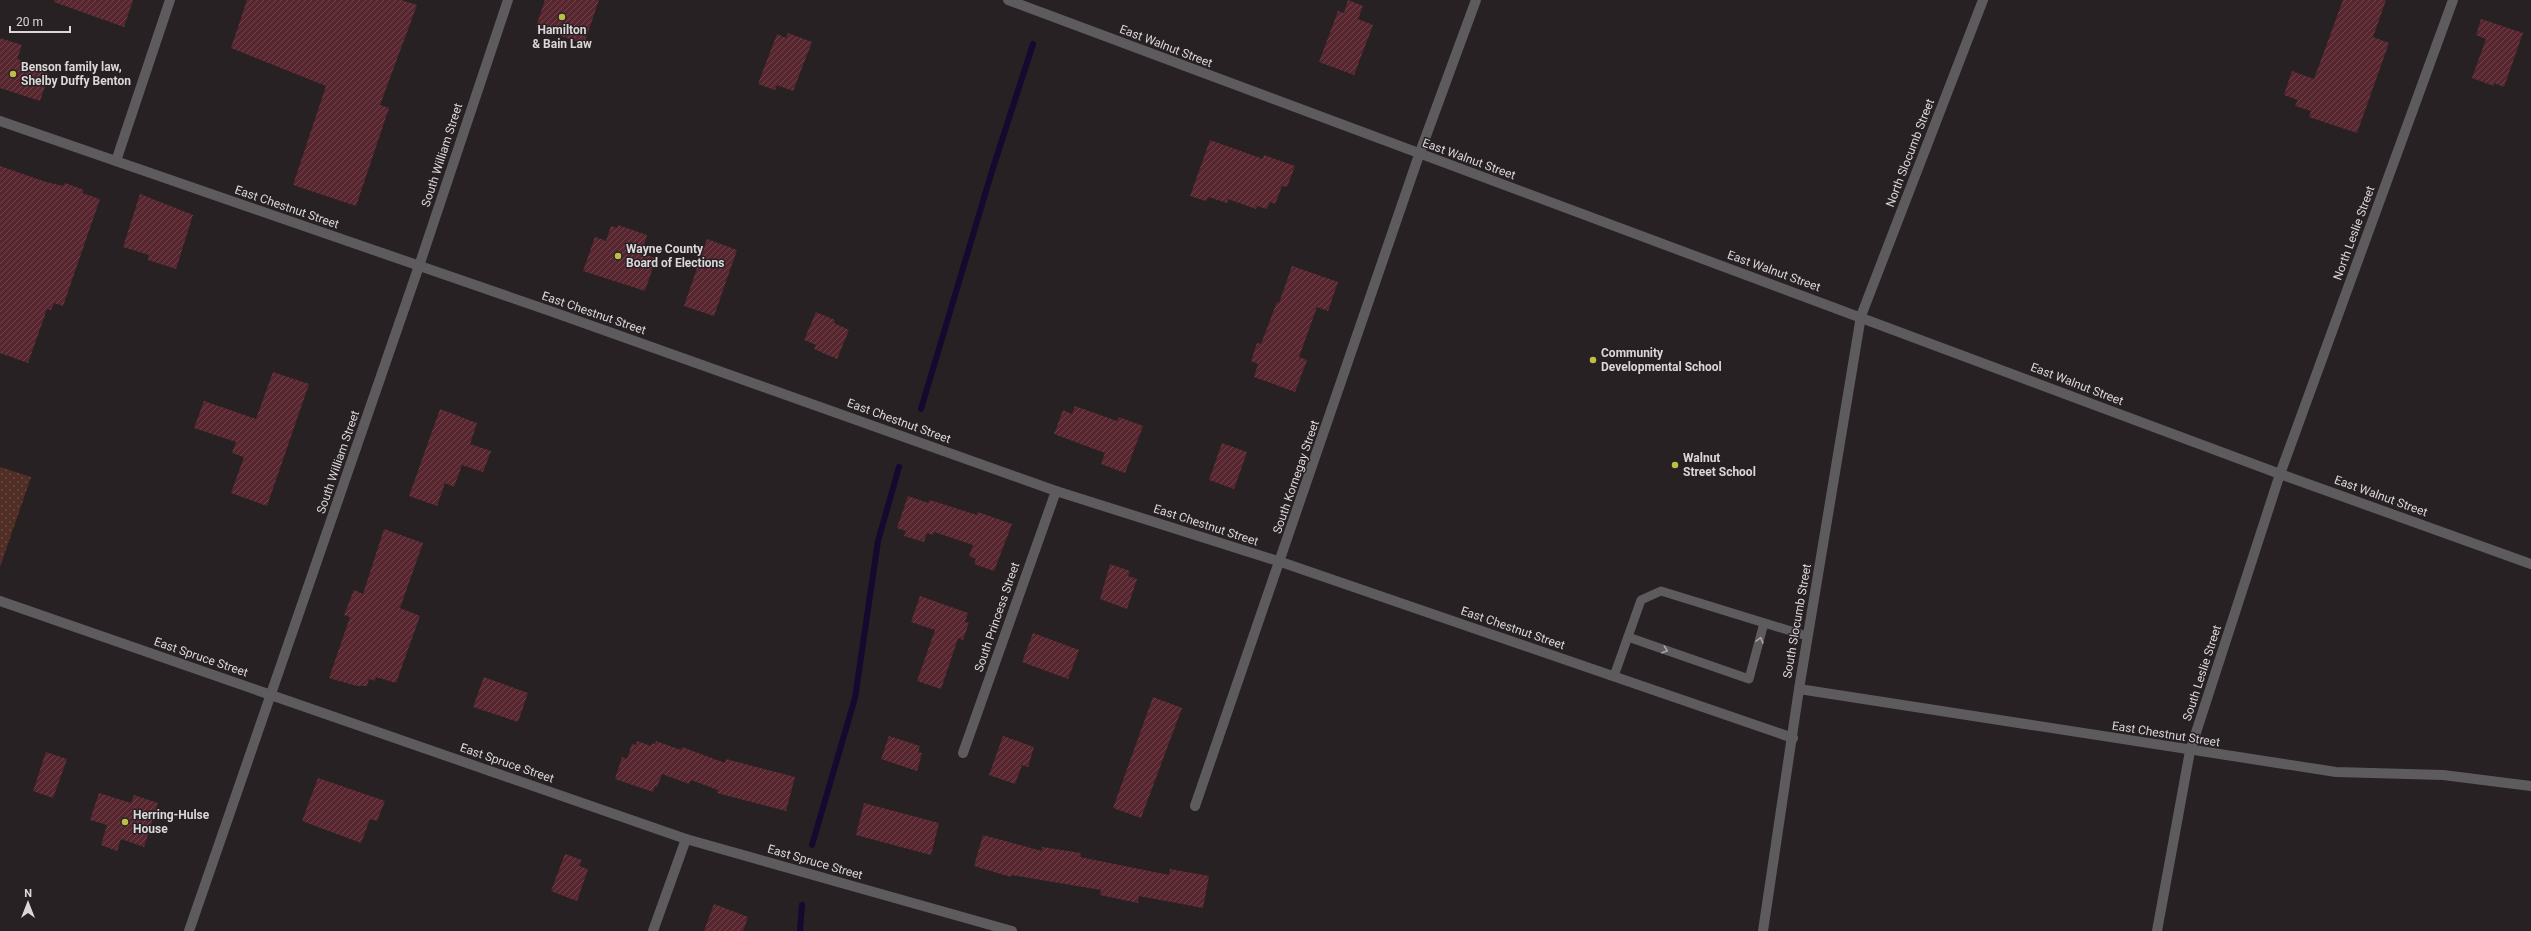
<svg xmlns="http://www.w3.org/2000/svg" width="2531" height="931" font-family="Roboto,sans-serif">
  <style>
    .green { fill: url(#green-dots) }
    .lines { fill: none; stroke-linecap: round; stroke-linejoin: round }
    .stream { stroke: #16082f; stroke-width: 6 }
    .building { fill: url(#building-hatch) }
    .service { stroke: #5e5b5e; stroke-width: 9 }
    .minor { stroke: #5e5b5e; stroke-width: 10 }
    .tertiary { stroke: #5e5b5e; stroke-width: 10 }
    .oneway { stroke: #a9a5a8 }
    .poi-dot { fill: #bcbf44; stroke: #272124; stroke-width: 1.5 }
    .labels { text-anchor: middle; stroke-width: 3; stroke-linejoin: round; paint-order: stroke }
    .poi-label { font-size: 12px; font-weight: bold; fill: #dbd7d9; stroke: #272124; text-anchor: start }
    .street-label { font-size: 12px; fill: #dbd7d9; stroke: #272124 }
  </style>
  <defs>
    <pattern id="green-dots" width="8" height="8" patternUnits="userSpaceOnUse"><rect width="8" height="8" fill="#512e25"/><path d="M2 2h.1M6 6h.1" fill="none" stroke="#694c44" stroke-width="1.8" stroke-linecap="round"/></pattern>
    <pattern id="building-hatch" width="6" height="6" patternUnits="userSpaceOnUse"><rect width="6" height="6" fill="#57262f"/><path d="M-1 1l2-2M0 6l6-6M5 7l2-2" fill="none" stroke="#6f454d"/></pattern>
  </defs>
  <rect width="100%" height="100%" fill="#272124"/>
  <path class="green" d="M0,467L31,477L0,567Z"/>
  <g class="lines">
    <g class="stream">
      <path d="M921,409L992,171L1033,44"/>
      <path d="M812,845L855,698L878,541L899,467"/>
      <path d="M800,931L802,905"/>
    </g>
  </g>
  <g class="building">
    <path d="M54,0H133L124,27L54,2Z"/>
    <path d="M247,0H401L417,5L380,105L389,108L356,206L293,185L326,86L231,48Z"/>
    <path d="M545,0H599L584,44L536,27Z"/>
    <path d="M1348,0L1363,6L1358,19L1373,25L1354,75L1319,62L1338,11L1344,13Z"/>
    <path d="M2343,0H2386L2373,37L2389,43L2357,133L2309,117L2311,111L2295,106L2298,100L2284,95L2292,71L2314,79Z"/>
    <path d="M2481,19L2523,33L2504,87L2494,83V86L2472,78L2486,39L2476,35Z"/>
    <path d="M788,33L812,42L793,91L777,85L775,90L758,84L777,34L786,38Z"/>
    <path d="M0,38L22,45L17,59L23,61L22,64L49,74L40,101L0,88Z"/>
    <path d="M1210,140L1263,159L1264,155L1295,166L1287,187L1282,186L1275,204L1270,202L1267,209L1257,206L1256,209L1228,199L1227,203L1208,197L1206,201L1190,196Z"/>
    <path d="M0,166L46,182L63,186L65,183L84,190L82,193L100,199L63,306L54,303L51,310L47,309L28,363L0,353Z"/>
    <path d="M140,194L193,215L176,269L148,260L149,255L123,247Z"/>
    <path d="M618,225L647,235L641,254L656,258L645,291L583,271L595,237L606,241L611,226L617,228Z"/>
    <path d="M707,239L737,250L714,316L684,306Z"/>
    <path d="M1292,266L1338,282L1328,311L1317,307L1299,357L1307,360L1295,392L1254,377L1258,364L1251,361L1257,343L1261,344L1277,302L1279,303Z"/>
    <path d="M816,312L835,320L834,323L849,330L837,359L814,349L816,345L804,340Z"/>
    <path d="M273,372L309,384L267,506L231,493L244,457L232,453L236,442L194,428L204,401L256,419Z"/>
    <path d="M1075,406L1117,421L1119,417L1143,426L1125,473L1101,464L1105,453L1054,434L1063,410L1072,414Z"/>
    <path d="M440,409L477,423L470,444L491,451L483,472L462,465L454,487L445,483L437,506L409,496Z"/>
    <path d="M1222,443L1247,452L1234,489L1209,480Z"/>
    <path d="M908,496L928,503L930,500L977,515L978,512L1012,524L994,571L974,564L976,559L969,556L973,545L934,532L933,535L927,533L924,542L904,536L906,531L897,528Z"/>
    <path d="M384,529L423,543L400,608L420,616L396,683L376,677L375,681L369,679L367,686H357L329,678L350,617L344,615L354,590L363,594Z"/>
    <path d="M1110,564L1130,571L1128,576L1137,579L1127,609L1100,599Z"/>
    <path d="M920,596L968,613L965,622L969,623L963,640L958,638L941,689L917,681L935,630L911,622Z"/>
    <path d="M1033,633L1079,650L1068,679L1022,662Z"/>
    <path d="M484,677L528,693L518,722L473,707Z"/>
    <path d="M1153,697L1182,708L1141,818L1113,808Z"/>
    <path d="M889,736L920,746L918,752L922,753L917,771L881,759Z"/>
    <path d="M1003,736L1034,747L1028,767L1022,765L1015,784L989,775Z"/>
    <path d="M637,741L651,746L652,743L655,744L656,741L681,750L682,747L725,763L726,759L795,777L786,811L717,793L718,790L691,780L689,784L662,774L657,787L655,786L653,792L615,779L622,757L627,759L632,744L636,745Z"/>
    <path d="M46,752L67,759L53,798L33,791Z"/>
    <path d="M318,778L385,801L377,821L370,819L361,843L302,821Z"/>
    <path d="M99,793L131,803L134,795L158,803L144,847L121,839L117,851L101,845L107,825L90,820Z"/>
    <path d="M864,803L939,823L931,855L856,835Z"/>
    <path d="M983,835L1042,851V847L1081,853L1080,857L1169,875L1170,869L1209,876L1203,908L1139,896L1138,903L1100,895L1101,890L1012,875L1011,877L974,866Z"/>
    <path d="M565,854L582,860L579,866L588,869L577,901L551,891Z"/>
    <path d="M714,904L748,917L743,931H704Z"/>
  </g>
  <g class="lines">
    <g class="service">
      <path d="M1628,637L1749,679L1764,623"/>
      <path d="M1614,676L1641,600L1661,591L1807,636"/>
    </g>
    <g class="minor">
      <path d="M0,121L553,312L1056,491L1281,562L1793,738"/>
      <path d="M116,161L170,0"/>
      <path d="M0,601L686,839L1012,931"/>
      <path d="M1799,689L2336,772L2443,775L2531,786"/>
      <path d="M963,753L1056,491"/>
      <path d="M1195,806L1419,155L1476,0"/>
      <path d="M653,931L686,839"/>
      <path d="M2157,931L2190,751L2280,474L2453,0"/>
    </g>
    <g class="tertiary">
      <path d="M1008,0L2280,474L2531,564"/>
      <path d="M189,931L419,266L508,0"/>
      <path d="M1763,931L1799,689L1861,316L1983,0"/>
    </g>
  </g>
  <defs><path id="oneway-chevron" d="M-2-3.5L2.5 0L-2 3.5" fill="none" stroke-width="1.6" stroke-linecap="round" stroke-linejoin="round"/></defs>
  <g class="oneway">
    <use href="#oneway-chevron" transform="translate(1760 640) rotate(-75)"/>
    <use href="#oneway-chevron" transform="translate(1665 650) rotate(19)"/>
  </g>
  <g class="poi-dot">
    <circle cx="562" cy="17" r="4"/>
    <circle cx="13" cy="74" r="4"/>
    <circle cx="618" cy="256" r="4"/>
    <circle cx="1593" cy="360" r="4"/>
    <circle cx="1675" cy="465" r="4"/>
    <circle cx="125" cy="822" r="4"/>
  </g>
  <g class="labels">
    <g class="poi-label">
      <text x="562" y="34" text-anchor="middle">Hamilton<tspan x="562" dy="14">&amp; Bain Law</tspan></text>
      <text x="21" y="71">Benson family law,<tspan x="21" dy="14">Shelby Duffy Benton</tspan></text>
      <text x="626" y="253">Wayne County<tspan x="626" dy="14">Board of Elections</tspan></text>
      <text x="1601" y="357">Community<tspan x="1601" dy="14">Developmental School</tspan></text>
      <text x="1683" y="462">Walnut<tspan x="1683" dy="14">Street School</tspan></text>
      <text x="133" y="819">Herring-Hulse<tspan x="133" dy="14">House</tspan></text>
    </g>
    <g class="street-label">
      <text transform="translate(1166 46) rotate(21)" y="4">East Walnut Street</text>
      <text transform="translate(1910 153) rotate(-69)" y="4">North Slocumb Street</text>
      <text transform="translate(442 155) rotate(-72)" y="4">South William Street</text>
      <text transform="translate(1469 159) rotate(20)" y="4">East Walnut Street</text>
      <text transform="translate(287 207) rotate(19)" y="4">East Chestnut Street</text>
      <text transform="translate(2354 233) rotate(-70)" y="4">North Leslie Street</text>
      <text transform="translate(1774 271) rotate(20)" y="4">East Walnut Street</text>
      <text transform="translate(594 313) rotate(19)" y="4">East Chestnut Street</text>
      <text transform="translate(2077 384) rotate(21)" y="4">East Walnut Street</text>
      <text transform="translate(899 421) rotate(20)" y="4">East Chestnut Street</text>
      <text transform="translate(338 462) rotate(-71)" y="4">South William Street</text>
      <text transform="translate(1296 477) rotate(-71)" y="4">South Kornegay Street</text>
      <text transform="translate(2381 496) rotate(20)" y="4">East Walnut Street</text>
      <text transform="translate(1206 525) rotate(18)" y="4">East Chestnut Street</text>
      <text transform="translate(997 617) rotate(-71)" y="4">South Princess Street</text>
      <text transform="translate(1797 621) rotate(-80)" y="4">South Slocumb Street</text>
      <text transform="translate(1513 628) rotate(19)" y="4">East Chestnut Street</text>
      <text transform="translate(201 657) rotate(19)" y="4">East Spruce Street</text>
      <text transform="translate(2202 673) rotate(-72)" y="4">South Leslie Street</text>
      <text transform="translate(2166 734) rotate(9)" y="4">East Chestnut Street</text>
      <text transform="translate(507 763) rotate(19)" y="4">East Spruce Street</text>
      <text transform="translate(815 862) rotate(16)" y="4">East Spruce Street</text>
    </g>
  </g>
  <g transform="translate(28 903)" stroke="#272124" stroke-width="3" paint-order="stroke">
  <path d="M0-3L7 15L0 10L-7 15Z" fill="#dbd7d9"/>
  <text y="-6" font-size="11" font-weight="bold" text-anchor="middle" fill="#dbd7d9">N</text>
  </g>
  <path d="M10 26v6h60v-6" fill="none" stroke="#dbd7d9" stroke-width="2"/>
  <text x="16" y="26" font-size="12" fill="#dbd7d9" stroke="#272124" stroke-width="3" paint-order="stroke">20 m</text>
</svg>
